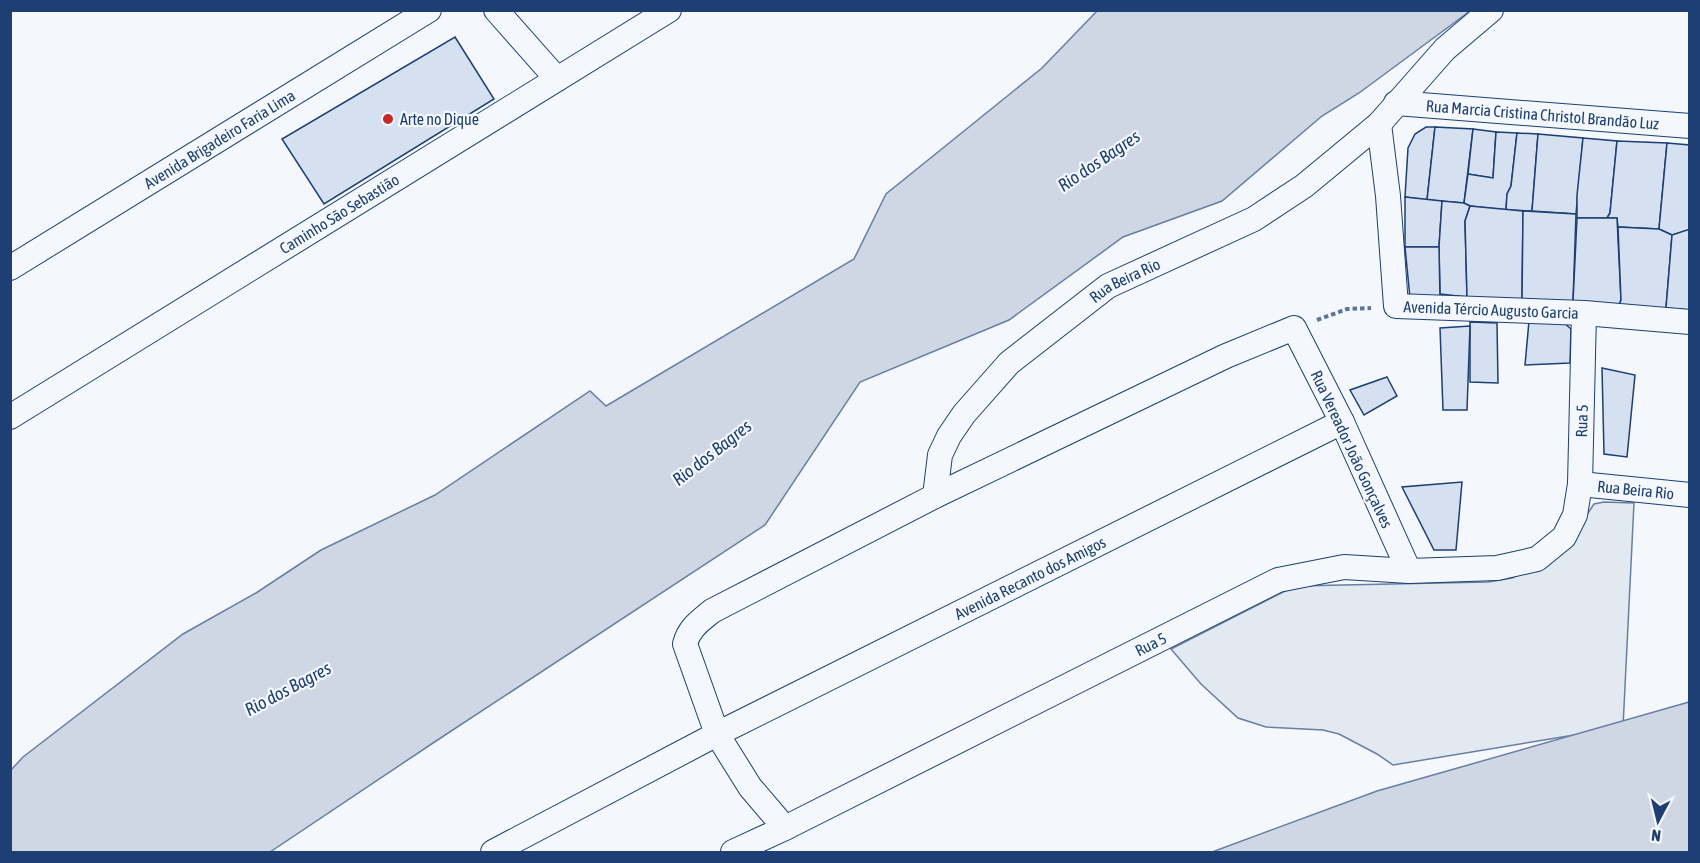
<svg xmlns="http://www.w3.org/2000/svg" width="1700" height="863" font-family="'Asap Condensed',sans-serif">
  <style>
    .green { fill: #e3e9f0; stroke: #687fa3; stroke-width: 1.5 }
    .water { fill: #cfd7e4; stroke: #687fa3; stroke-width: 1.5 }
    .building { fill: #d5e0f0; stroke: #1d3f73; stroke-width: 1.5 }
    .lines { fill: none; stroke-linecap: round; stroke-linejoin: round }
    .minor-casing { stroke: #1d3f73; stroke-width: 26 }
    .path { stroke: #5e769c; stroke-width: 4; stroke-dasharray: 4.5 3; stroke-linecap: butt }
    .minor { stroke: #f4f7fb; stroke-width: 24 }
    .poi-dot { fill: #c62828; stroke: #f4f7fb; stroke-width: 2 }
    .labels { text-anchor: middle; stroke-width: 4.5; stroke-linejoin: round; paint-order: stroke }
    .street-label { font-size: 16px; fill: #1d3f73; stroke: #f4f7fb }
    .poi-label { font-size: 16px; fill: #1d3f73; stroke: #f4f7fb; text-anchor: start }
    .water-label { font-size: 18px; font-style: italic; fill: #1d3f73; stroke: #f4f7fb }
  </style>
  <rect width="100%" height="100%" fill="#f4f7fb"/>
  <path class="green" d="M1604,502L1634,503L1623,727L1393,765L1377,754L1339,734L1323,730L1266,727L1238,718L1201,684L1171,649L1295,586L1488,582L1512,578L1534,568L1575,533L1594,504Z"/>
  <g class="water">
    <path d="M1097,11H1470L1359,93L1322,116L1222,201L1123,237L1009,320L860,382L765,525L436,741L270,852H11V770L23,757L183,634L256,593L321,550L435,495L590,391L606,406L854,259L886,194L1042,68Z"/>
    <path d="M1689,702V852H1212L1377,791Z"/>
  </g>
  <g class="building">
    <path d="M455,37L494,99L324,204L282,139Z"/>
    <path d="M1426,127H1435L1427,200L1405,197L1408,148L1415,134Z"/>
    <path d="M1435,127L1473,129L1464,203L1427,200Z"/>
    <path d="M1473,129L1496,132L1493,178L1468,174Z"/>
    <path d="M1496,132L1517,133L1511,186L1507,194L1506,210L1470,206L1464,203L1468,174L1493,178Z"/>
    <path d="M1517,133L1538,134L1532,211L1506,210L1507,194L1511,186Z"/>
    <path d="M1538,134L1583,138L1576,214L1532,211Z"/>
    <path d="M1583,138L1617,141L1610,213L1607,218H1577V195Z"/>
    <path d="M1617,141L1667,143L1659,229L1618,227L1617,218H1607L1610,213Z"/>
    <path d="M1667,143L1690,145V230L1672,235L1659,229Z"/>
    <path d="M1405,197L1442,201L1439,247H1405Z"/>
    <path d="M1442,201L1464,203L1470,206L1465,221L1467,297L1440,294L1439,247Z"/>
    <path d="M1470,206L1523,211L1522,301L1467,297L1465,221Z"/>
    <path d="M1523,211L1576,214L1573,302L1522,301Z"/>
    <path d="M1577,218H1617L1621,300L1618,307L1573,302Z"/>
    <path d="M1618,227L1659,229L1672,235L1666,308L1618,307L1621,300Z"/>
    <path d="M1687,230H1690V310L1666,308L1672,235Z"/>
    <path d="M1405,247H1439L1440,299L1410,298Z"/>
    <path d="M1529,321H1562L1571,329L1570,363L1525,365Z"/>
    <path d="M1470,322L1497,323L1498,383L1470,382Z"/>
    <path d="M1470,326L1467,410H1443L1440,328Z"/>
    <path d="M1602,368L1635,375L1627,457L1604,454Z"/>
    <path d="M1387,377L1397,396L1364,415L1350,390Z"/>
    <path d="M1462,482L1456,550H1434L1402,487Z"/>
  </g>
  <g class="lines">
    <g class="minor-casing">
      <g id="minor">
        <path d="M496,10L557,79"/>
        <path id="s1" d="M1396,103L1690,126"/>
        <path id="s2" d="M1379,124L1388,196L1396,306L1584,313L1690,322"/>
        <path id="s3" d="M10,268L429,10"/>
        <path id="s4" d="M10,417L669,10"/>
        <path id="s5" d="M1580,484L1690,495"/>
        <path id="s6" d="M935,496L940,455L949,436L964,414L1009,363L1108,286L1254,219L1304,186L1379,124L1445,49L1491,10"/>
        <path id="s7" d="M1409,571L1342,422L1294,328L1226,356L935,496L712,611C700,621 689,628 685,644L717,734L750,787L785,828L1278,580L1344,567L1409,571L1497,568L1537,559L1564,537L1575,515L1580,484L1584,313"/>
        <path id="s8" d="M493,852L717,734L1342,422"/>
        <path d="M733,852L785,828"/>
      </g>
    </g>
    <path class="path" d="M1317,320L1347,309L1371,308"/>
    <use href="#minor" class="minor"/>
  </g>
  <circle class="poi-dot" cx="388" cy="119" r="6"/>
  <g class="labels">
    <g class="street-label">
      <text dy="6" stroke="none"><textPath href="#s1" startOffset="147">Rua Marcia Cristina Christol Brandão Luz</textPath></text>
      <text dy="6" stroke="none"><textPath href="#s3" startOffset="246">Avenida Brigadeiro Faria Lima</textPath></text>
      <text dy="6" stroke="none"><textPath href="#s4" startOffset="387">Caminho São Sebastião</textPath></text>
      <text dy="6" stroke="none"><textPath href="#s6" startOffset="300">Rua Beira Rio</textPath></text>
      <text dy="6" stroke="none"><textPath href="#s2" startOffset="278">Avenida Tércio Augusto Garcia</textPath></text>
      <text dy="6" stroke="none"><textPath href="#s7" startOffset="2139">Rua 5</textPath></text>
      <text transform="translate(1352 449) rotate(65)" y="6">Rua Vereador João Gonçalves</text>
      <text dy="6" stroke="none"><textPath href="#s5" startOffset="56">Rua Beira Rio</textPath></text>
      <text dy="6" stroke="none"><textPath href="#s8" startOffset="603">Avenida Recanto dos Amigos</textPath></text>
      <text dy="6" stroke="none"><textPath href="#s7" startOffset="1581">Rua 5</textPath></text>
    </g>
    <g class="poi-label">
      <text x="400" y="125">Arte no Dique</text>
    </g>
    <g class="water-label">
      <text transform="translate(1099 161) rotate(-34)" y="6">Rio dos Bagres</text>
      <text transform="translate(712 453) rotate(-38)" y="6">Rio dos Bagres</text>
      <text transform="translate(288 689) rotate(-28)" y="6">Rio dos Bagres</text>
    </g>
  </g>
  <rect width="1700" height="863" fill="none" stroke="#1d3f73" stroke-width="24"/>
  <g transform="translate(1658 821) rotate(187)" stroke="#f4f7fb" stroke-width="4.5" paint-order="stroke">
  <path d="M0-4.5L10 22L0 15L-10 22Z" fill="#1d3f73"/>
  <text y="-9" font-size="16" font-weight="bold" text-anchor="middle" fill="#1d3f73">N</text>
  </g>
</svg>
